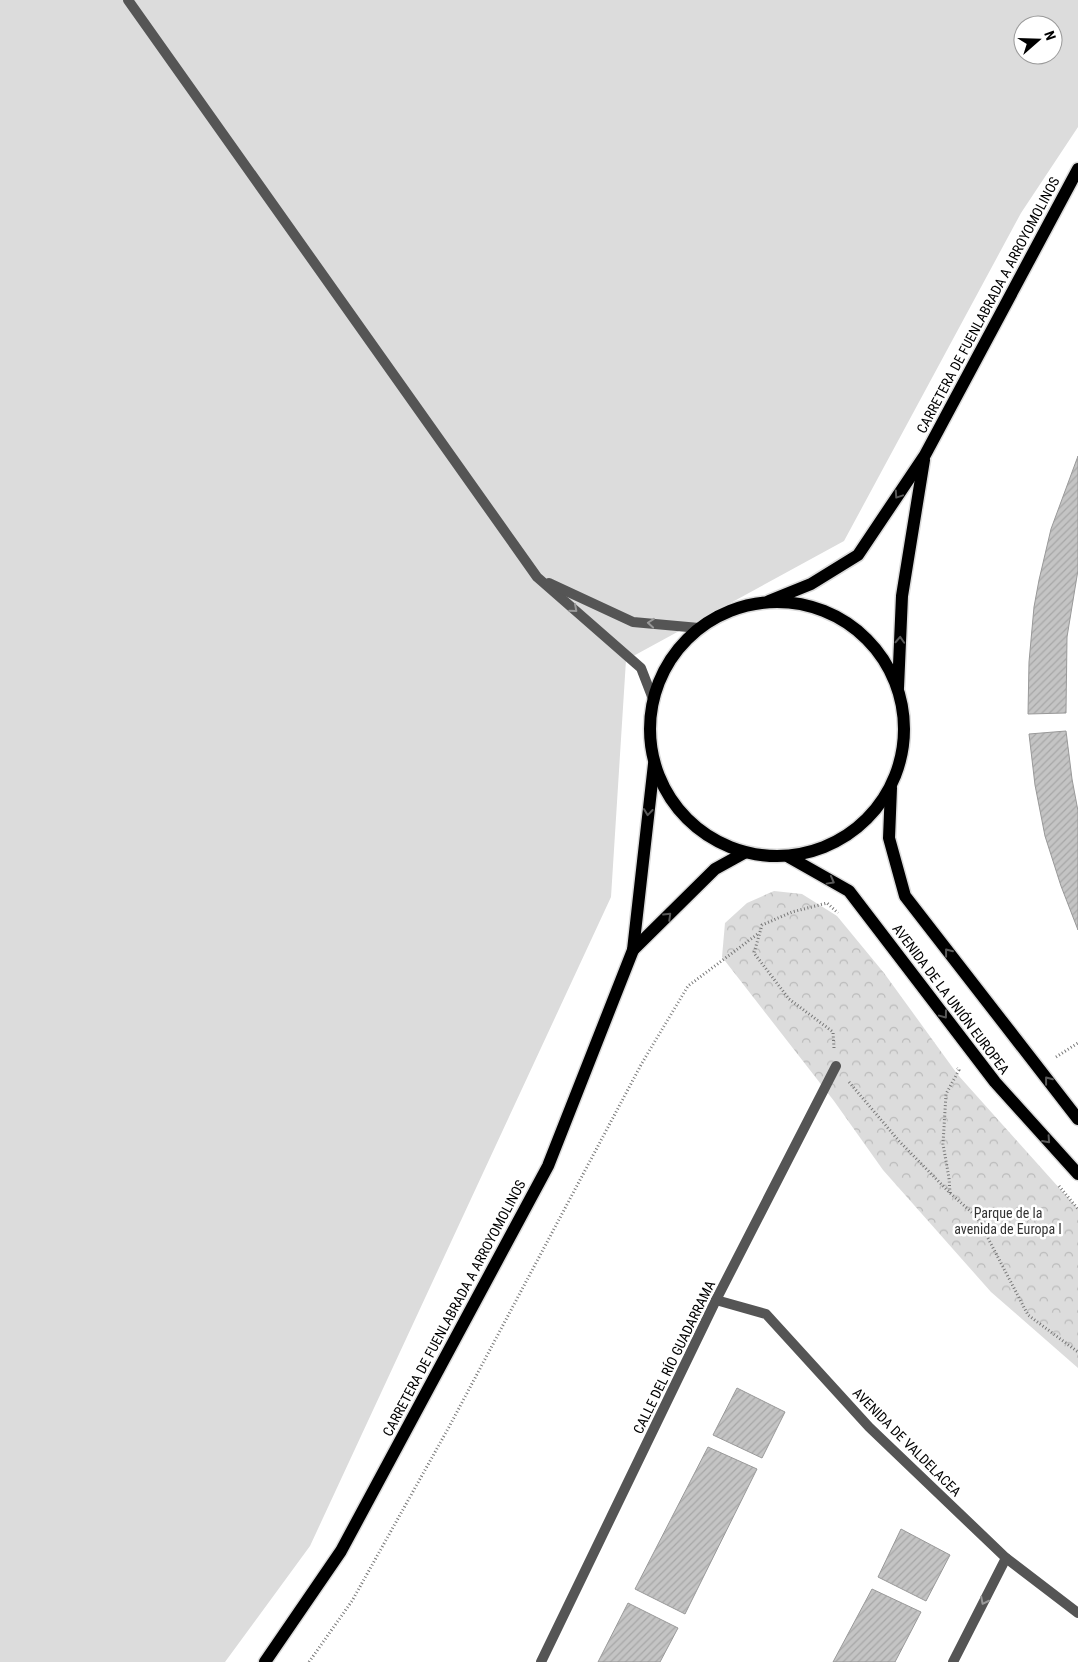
<svg xmlns="http://www.w3.org/2000/svg" width="1078" height="1662" font-family="'Roboto Condensed',sans-serif">
  <style>
    .grass { fill: #dcdcdc; fill-rule: evenodd }
    .forest { fill: url(#forest-crowns) }
    .building { fill: url(#building-hatch); stroke: #999 }
    .lines { fill: none; stroke-linecap: round; stroke-linejoin: round }
    .primary-casing { stroke: #dbdbdb; stroke-width: 15 }
    .path { stroke: #777; stroke-width: 3; stroke-dasharray: 1 2.5; stroke-linecap: butt }
    .minor { stroke: #555; stroke-width: 10 }
    .primary { stroke: #000; stroke-width: 12 }
    .oneway { stroke: #595959 }
    .oneway2 { stroke: #999 }
    .labels { text-anchor: middle; stroke-width: 5; stroke-linejoin: round; paint-order: stroke }
    .street-label { font-size: 14px; fill: #000; stroke: #fff }
    .park-label { font-size: 14px; fill: #333; stroke: #fff }
  </style>
  <defs>
    <pattern id="forest-crowns" width="20" height="18" patternUnits="userSpaceOnUse" patternTransform="scale(1.25)"><rect width="20" height="18" fill="#dcdcdc"/><path d="M2 6a3 3 0 1 1 6 0M12 15a3 3 0 1 1 6 0" fill="none" stroke="#bbb"/></pattern>
    <pattern id="building-hatch" width="6" height="6" patternUnits="userSpaceOnUse" patternTransform="scale(1.25)"><rect width="6" height="6" fill="#c4c4c4"/><path d="M-1 1l2-2M0 6l6-6M5 7l2-2" fill="none" stroke="#a7a7a7"/></pattern>
  </defs>
  <rect width="100%" height="100%" fill="#fff"/>
  <path class="grass" d="M0,0H1078V127L1021,213L844,541L626,660L611,897L310,1546L225,1662H0ZM1023,25H1053V55H1023Z"/>
  <path class="forest" d="M774,891L802,894L837,916L884,973L958,1075L1078,1209V1368L991,1292L883,1170L834,1101L722,957L725,923L747,903Z"/>
  <g class="building">
    <path d="M1078,456V570L1067,637L1066,713L1028,714L1029,662L1034,607L1039,580L1051,529Z"/>
    <path d="M1066,731L1072,779L1078,811V930L1061,886L1045,836L1035,785L1029,734Z"/>
    <path d="M737,1388L785,1412L762,1458L713,1435Z"/>
    <path d="M708,1447L757,1469L685,1614L635,1589Z"/>
    <path d="M901,1529L950,1555L926,1601L878,1577Z"/>
    <path d="M872,1589L921,1612L895,1662H833Z"/>
    <path d="M628,1603L678,1628L660,1662H598Z"/>
  </g>
  <g class="lines">
    <g class="primary-casing">
      <g id="primary">
        <path d="M769,601L811,584L858,555L925,455L1078,169"/>
        <circle cx="777" cy="729" r="127"/>
        <path d="M898,688L902,596L924,460"/>
        <path d="M891,788L889,838L905,896L1078,1119"/>
        <path d="M789,857L849,891L995,1082L1078,1174"/>
        <path d="M633,950L715,869L744,853"/>
        <path d="M265,1662L341,1551L548,1166L633,950L654,764"/>
      </g>
    </g>
    <g class="path">
      <path d="M834,1048L833,1032L789,999L754,953L762,925L792,912L827,903L838,913"/>
      <path d="M1056,1057L1078,1043"/>
      <path d="M849,1082L899,1141L950,1193L977,1217L1028,1315L1078,1352"/>
      <path d="M1059,1186L1078,1209"/>
      <path d="M950,1193L949,1178L943,1144L946,1094L959,1070L957,1068"/>
      <path d="M309,1662L352,1601L449,1427L642,1063L688,986L759,933"/>
    </g>
    <g class="minor">
      <path d="M128,0L537,577L641,668L653,699"/>
      <path d="M549,583L633,622L699,628"/>
      <path d="M716,1300L766,1314L869,1427L1006,1558L1078,1613"/>
      <path d="M541,1662L716,1300L836,1066"/>
      <path d="M953,1662L1006,1558"/>
    </g>
    <use href="#primary" class="primary"/>
  </g>
  <defs><path id="oneway-chevron" d="M-2-3.5L2.5 0L-2 3.5" fill="none" stroke-width="1.6" stroke-linecap="round" stroke-linejoin="round" transform="scale(1.25)"/></defs>
  <g class="oneway">
    <use href="#oneway-chevron" transform="translate(898 495) rotate(124)"/>
    <use href="#oneway-chevron" transform="translate(900 640) rotate(-87)"/>
    <use href="#oneway-chevron" transform="translate(648 812) rotate(96)"/>
    <use href="#oneway-chevron" transform="translate(831 881) rotate(29)"/>
    <use href="#oneway-chevron" transform="translate(668 916) rotate(-44)"/>
    <use href="#oneway-chevron" transform="translate(948 952) rotate(-128)"/>
    <use href="#oneway-chevron" transform="translate(944 1015) rotate(53)"/>
    <use href="#oneway-chevron" transform="translate(1048 1080) rotate(-128)"/>
    <use href="#oneway-chevron" transform="translate(1047 1140) rotate(48)"/>
  </g>
  <g class="oneway2">
    <use href="#oneway-chevron" transform="translate(574 609) rotate(41)"/>
    <use href="#oneway-chevron" transform="translate(651 623) rotate(-175)"/>
    <use href="#oneway-chevron" transform="translate(984 1601) rotate(117)"/>
  </g>
  <g class="labels">
    <g class="street-label">
      <text transform="translate(988 305) rotate(-62)" y="5">CARRETERA DE FUENLABRADA A ARROYOMOLINOS</text>
      <text transform="translate(951 999) rotate(53)" y="5">AVENIDA DE LA UNIÓN EUROPEA</text>
      <text transform="translate(454 1308) rotate(-62)" y="5">CARRETERA DE FUENLABRADA A ARROYOMOLINOS</text>
      <text transform="translate(674 1357) rotate(-64)" y="5">CALLE DEL RÍO GUADARRAMA</text>
      <text transform="translate(907 1442) rotate(45)" y="5">AVENIDA DE VALDELACEA</text>
    </g>
    <g class="park-label">
      <text x="1008" y="1218">Parque de la<tspan x="1008" dy="16">avenida de Europa I</tspan></text>
    </g>
  </g>
  <g transform="translate(1038 40) rotate(70)"><circle r="24" fill="#ffffff" stroke="#999999"/>
  <path d="M0-4L9 19L0 12L-9 19Z" fill="#000000"/>
  <text y="-8" font-size="14" font-weight="bold" text-anchor="middle" fill="#000000">N</text>
  </g>
</svg>
